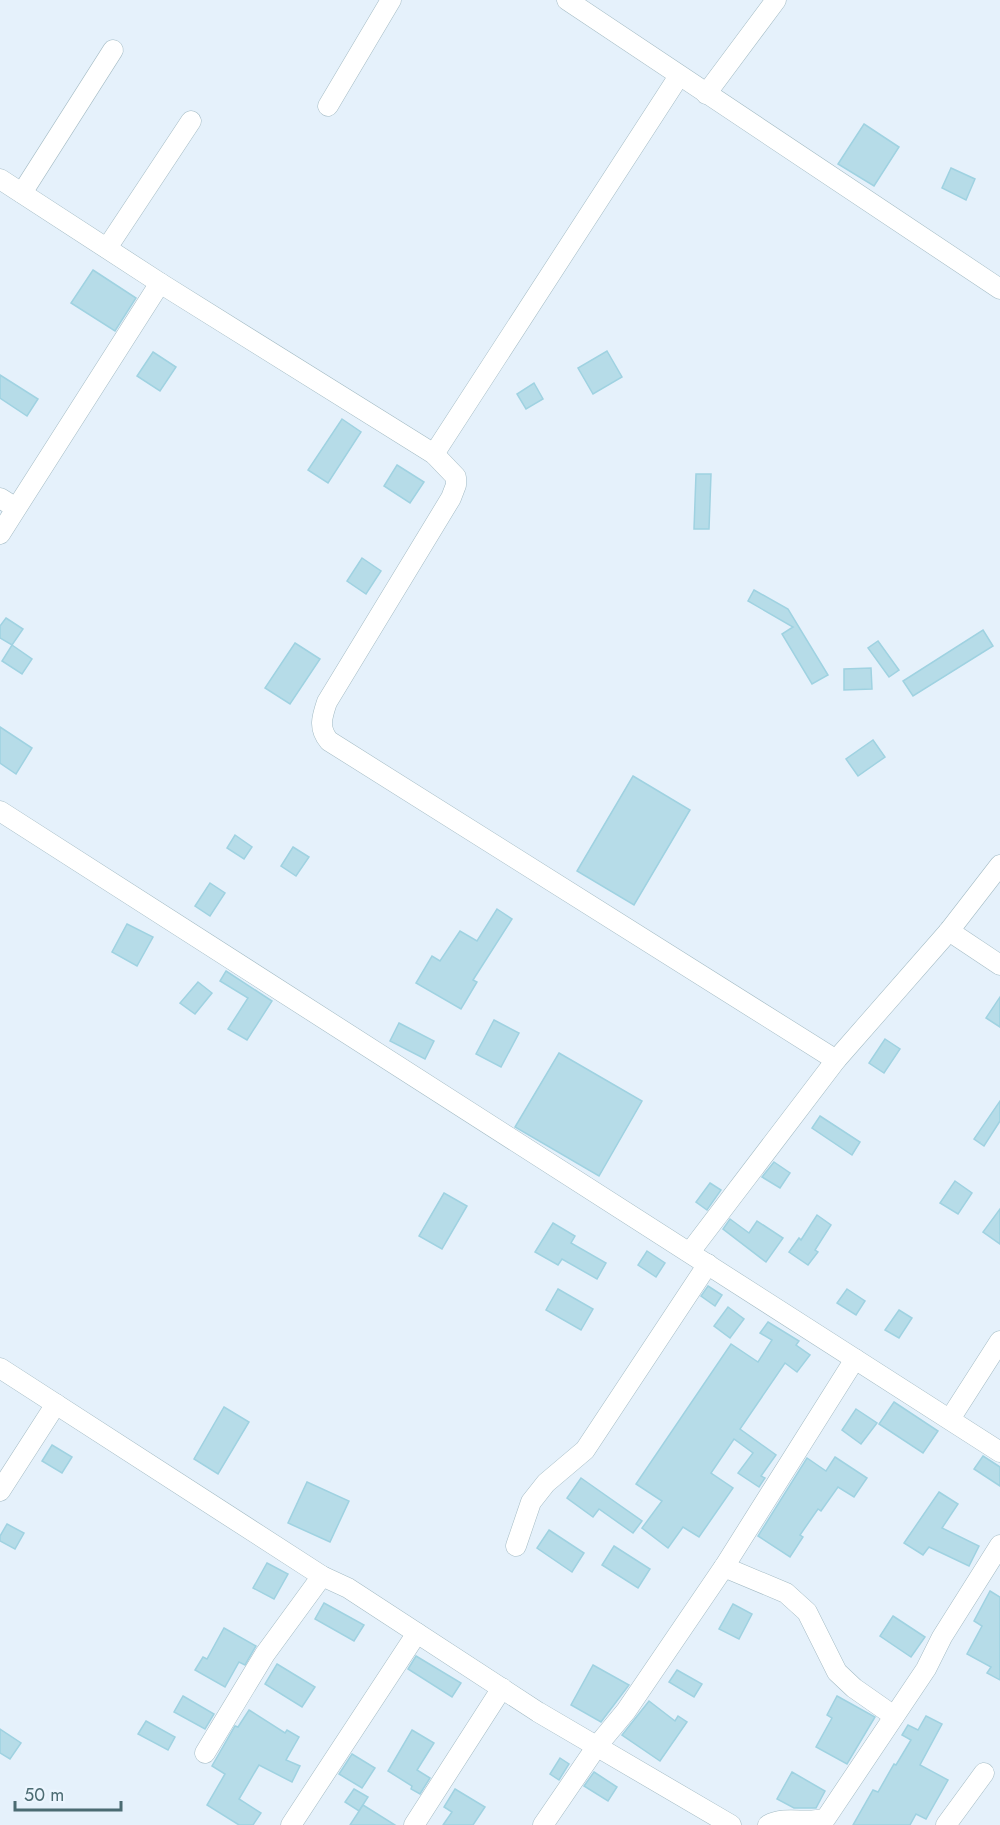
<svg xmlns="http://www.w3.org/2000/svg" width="1000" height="1825" font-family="Jost,sans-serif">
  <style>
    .building { fill: #b6dce8; stroke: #9fd2e1; stroke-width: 1.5 }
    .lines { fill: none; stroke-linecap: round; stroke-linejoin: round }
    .minor-casing { stroke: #a3bbc4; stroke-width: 21 }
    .minor { stroke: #fff; stroke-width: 20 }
  </style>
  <rect width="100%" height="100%" fill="#e5f1fb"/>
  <g class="building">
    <path d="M864,124L899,147L874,186L838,164Z"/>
    <path d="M951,168L975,179L966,200L942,188Z"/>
    <path d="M93,270L136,298L115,331L71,303Z"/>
    <path d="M607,351L622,377L593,394L578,368Z"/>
    <path d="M153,352L176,367L160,391L137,376Z"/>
    <path d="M0,375L38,399L27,416L0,398Z"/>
    <path d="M534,383L543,399L526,409L517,394Z"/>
    <path d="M342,419L361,432L328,483L308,470Z"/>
    <path d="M397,465L424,482L410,503L384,486Z"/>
    <path d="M696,474H711L709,529H694Z"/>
    <path d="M362,558L381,571L366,594L347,581Z"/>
    <path d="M754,590L788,609L828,675L812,684L782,634L793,627L748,601Z"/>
    <path d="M6,618L23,629L12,645L0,638V626Z"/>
    <path d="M983,630L993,646L913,696L903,681Z"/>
    <path d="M878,641L899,670L889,677L868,648Z"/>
    <path d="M295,643L320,659L290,704L265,688Z"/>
    <path d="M12,645L32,659L22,674L2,661Z"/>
    <path d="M871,668L872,689L844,690V669Z"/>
    <path d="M0,727L32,748L16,774L0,763Z"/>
    <path d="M873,740L885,757L858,776L846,759Z"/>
    <path d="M633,776L690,810L634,905L577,871Z"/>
    <path d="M235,835L252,847L244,859L227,848Z"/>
    <path d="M293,847L309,857L296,876L281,866Z"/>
    <path d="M210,883L225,893L210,916L195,906Z"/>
    <path d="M497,909L512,919L473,980L477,982L461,1009L416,983L432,956L440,961L460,931L477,941Z"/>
    <path d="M127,924L153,937L137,966L112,952Z"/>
    <path d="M226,971L272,1001L247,1040L228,1029L248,998L220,981Z"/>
    <path d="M198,982L212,993L195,1014L180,1003Z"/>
    <path d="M1000,997V1027L986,1018Z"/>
    <path d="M494,1020L519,1033L501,1067L476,1054Z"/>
    <path d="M399,1023L434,1041L425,1059L390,1041Z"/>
    <path d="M885,1039L900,1049L884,1073L869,1063Z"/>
    <path d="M559,1053L642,1101L599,1176L515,1127Z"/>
    <path d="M1000,1101V1121L984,1146L974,1139Z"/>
    <path d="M820,1116L860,1142L852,1155L812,1128Z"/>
    <path d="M774,1162L790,1173L780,1188L762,1177Z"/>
    <path d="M955,1181L972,1193L958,1214L940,1203Z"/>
    <path d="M710,1183L721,1190L707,1210L696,1202Z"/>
    <path d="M444,1193L467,1206L442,1249L419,1236Z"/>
    <path d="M1000,1209V1244L983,1232Z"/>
    <path d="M817,1215L831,1225L815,1250L818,1252L808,1265L789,1252L799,1238L801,1240Z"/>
    <path d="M730,1219L749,1233L757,1221L783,1238L766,1262L723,1229Z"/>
    <path d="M553,1223L575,1236L571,1243L606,1263L597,1279L562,1259L558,1265L535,1252Z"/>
    <path d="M647,1251L665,1263L656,1277L638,1265Z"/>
    <path d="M708,1286L722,1295L715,1306L701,1296Z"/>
    <path d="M558,1289L593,1309L581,1330L546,1310Z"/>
    <path d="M847,1289L865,1301L856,1315L837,1303Z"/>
    <path d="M728,1307L744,1319L730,1338L714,1326Z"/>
    <path d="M899,1310L912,1318L899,1338L885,1330Z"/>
    <path d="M768,1322L799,1341L796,1345L810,1355L797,1372L785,1363L740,1429L776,1455L761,1476L765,1478L759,1487L738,1473L753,1453L734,1439L711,1473L733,1488L699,1537L683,1527L668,1548L642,1528L662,1501L636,1484L731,1344L758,1362L772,1340L760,1333Z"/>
    <path d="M894,1402L938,1431L923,1453L879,1424Z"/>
    <path d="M224,1407L249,1422L218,1474L194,1459Z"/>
    <path d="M856,1409L877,1423L861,1444L842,1430Z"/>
    <path d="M52,1445L72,1457L62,1473L42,1461Z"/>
    <path d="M983,1456L1000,1467V1486L974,1469Z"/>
    <path d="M835,1457L867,1478L854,1497L838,1487L821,1511L818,1509L800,1535L803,1537L790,1557L758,1536L807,1458L826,1471Z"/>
    <path d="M581,1478L642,1521L633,1533L599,1509L593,1517L567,1498Z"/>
    <path d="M307,1482L349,1501L330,1542L288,1523Z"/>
    <path d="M939,1492L958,1504L942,1528L979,1546L969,1566L929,1547L923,1555L904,1543Z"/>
    <path d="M7,1524L24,1533L15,1549L0,1541V1536Z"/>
    <path d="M549,1530L584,1553L572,1572L537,1548Z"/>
    <path d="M614,1546L650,1569L638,1588L602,1565Z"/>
    <path d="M267,1563L288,1574L274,1599L253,1588Z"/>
    <path d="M990,1591L1000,1597V1680L987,1673L991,1667L967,1654L982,1626L974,1621Z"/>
    <path d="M324,1603L364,1625L354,1641L315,1619Z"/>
    <path d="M733,1604L752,1614L739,1639L719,1629Z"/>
    <path d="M893,1616L925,1637L911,1657L880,1636Z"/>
    <path d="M224,1628L256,1646L245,1665L239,1662L225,1687L195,1670L203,1657L207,1659Z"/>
    <path d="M416,1656L461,1683L452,1697L408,1669Z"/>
    <path d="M277,1664L315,1687L302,1707L265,1684Z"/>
    <path d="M593,1665L629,1685L601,1722L571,1705Z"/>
    <path d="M677,1670L702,1684L694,1697L669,1682Z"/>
    <path d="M183,1696L214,1714L205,1729L174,1712Z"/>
    <path d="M837,1696L875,1717L847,1764L816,1747L832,1718L827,1715Z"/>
    <path d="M649,1701L675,1721L678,1716L687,1722L660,1761L622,1735Z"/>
    <path d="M249,1710L285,1733L287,1730L299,1737L286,1760L300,1766L292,1782L259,1765L239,1799L261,1813L253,1825H239L207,1805L225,1774L212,1766L235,1726L238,1727Z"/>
    <path d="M926,1716L942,1724L920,1765L948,1780L926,1819L916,1814L910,1825H853L873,1790L878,1792L894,1764L896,1765L911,1740L902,1735L908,1725L918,1730Z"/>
    <path d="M146,1721L175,1737L168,1750L138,1734Z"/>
    <path d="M0,1729L21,1743L10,1759L0,1753Z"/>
    <path d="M412,1730L434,1743L417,1770L430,1778L420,1794L411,1789L412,1786L388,1771Z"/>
    <path d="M352,1754L375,1768L362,1788L339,1774Z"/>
    <path d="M560,1758L569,1764L559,1780L550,1774Z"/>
    <path d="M594,1772L617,1787L608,1801L584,1786Z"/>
    <path d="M792,1772L825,1791L816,1808H794L777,1799Z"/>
    <path d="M354,1789L368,1797L359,1811L345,1802Z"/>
    <path d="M455,1789L485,1807L473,1825H443L452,1812L444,1807Z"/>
    <path d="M363,1805L395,1825H350Z"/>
  </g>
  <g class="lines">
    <g class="minor-casing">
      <g id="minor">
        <path d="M567,0L1000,289"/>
        <path d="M706,94L776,0"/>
        <path d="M328,106L391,0"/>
        <path d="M0,179L160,283L434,454L456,477V485L451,498L327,702C322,717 318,728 329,741L836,1060"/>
        <path d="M22,193L113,50"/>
        <path d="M107,248L191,121"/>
        <path d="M434,454L679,76"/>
        <path d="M0,498L16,508"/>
        <path d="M0,534L160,283"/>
        <path d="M0,811L1000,1452"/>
        <path d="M949,931L1000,965"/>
        <path d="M690,1252L836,1060L949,931L1000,865"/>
        <path d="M0,1368L322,1576L348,1588L538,1712L731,1825"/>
        <path d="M950,1419L1000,1341"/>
        <path d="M0,1491L56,1404"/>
        <path d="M516,1546L531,1502L546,1483L585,1450L708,1264"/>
        <path d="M724,1567L786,1593L807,1612L837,1672L854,1688L894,1716"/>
        <path d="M205,1753L265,1654L322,1576"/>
        <path d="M291,1825L417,1633"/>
        <path d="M414,1825L502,1688"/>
        <path d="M543,1825L597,1746L626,1711L724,1567L855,1359"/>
        <path d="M768,1825C787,1815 807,1825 826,1818L926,1669L942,1637L1000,1545"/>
        <path d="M946,1825L984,1773"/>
      </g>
    </g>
    <use href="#minor" class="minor"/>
  </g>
  <path d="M15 1801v9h106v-9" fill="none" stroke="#4b6b72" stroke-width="3"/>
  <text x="24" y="1801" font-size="18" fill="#4b6b72" stroke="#ebf5fe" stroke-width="4.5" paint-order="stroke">50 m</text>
</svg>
